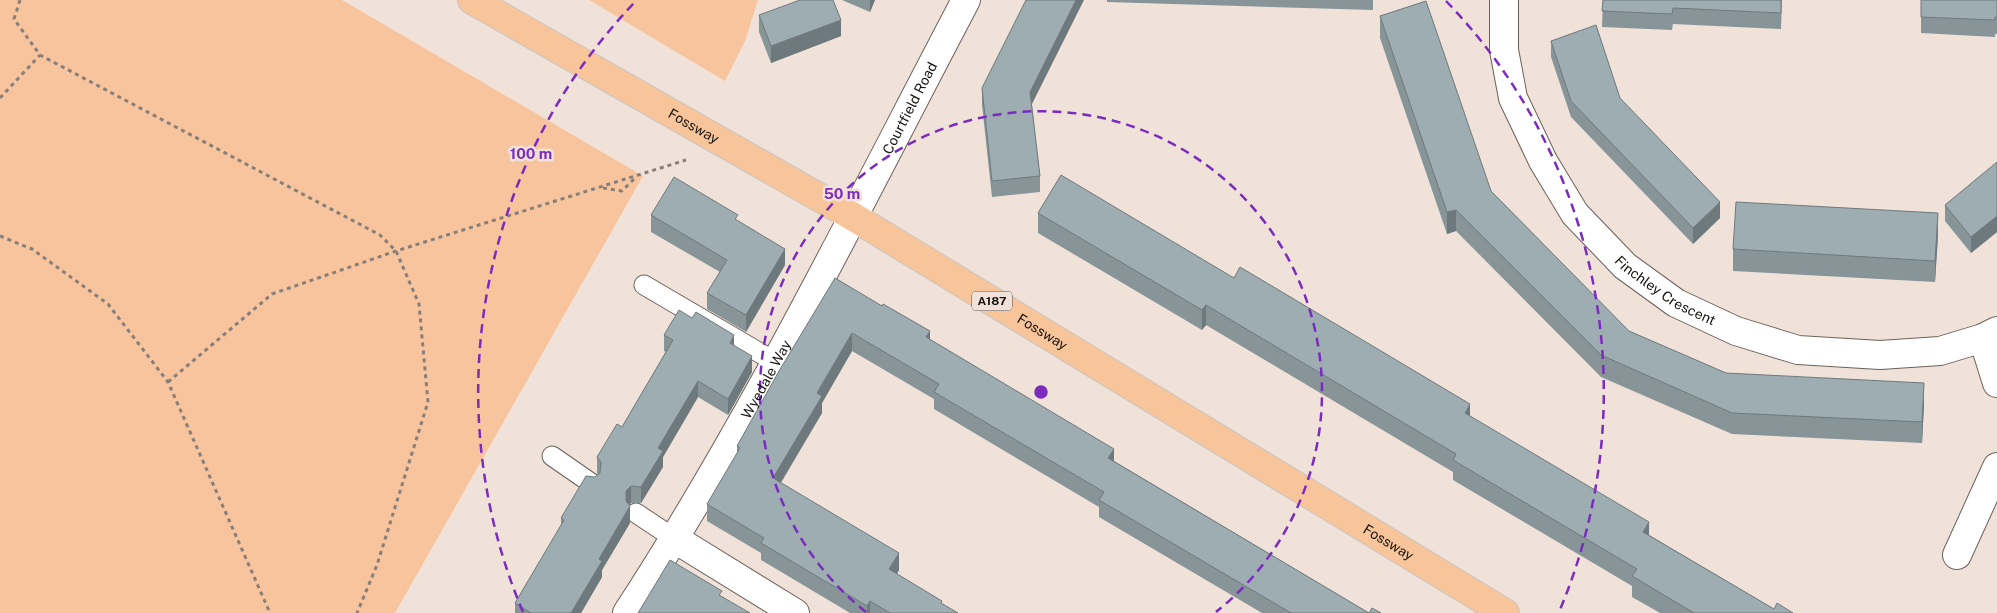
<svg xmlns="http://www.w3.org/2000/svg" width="1997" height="613" font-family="'Public Sans',sans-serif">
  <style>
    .green { fill: #f8c49e }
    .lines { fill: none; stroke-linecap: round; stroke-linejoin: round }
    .lane-casing { stroke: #6c6159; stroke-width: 21 }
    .street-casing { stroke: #6c6159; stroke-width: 30 }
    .primary-casing { stroke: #c7c6c6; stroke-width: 30 }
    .path { stroke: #887f79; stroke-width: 3; stroke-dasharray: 4 4; stroke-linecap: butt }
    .lane { stroke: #fff; stroke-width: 19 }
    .street { stroke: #fff; stroke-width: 28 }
    .primary { stroke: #f8c59b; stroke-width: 28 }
    .wall { fill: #879599 }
    .shaded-wall { fill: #6e797d }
    .building { fill: #9dadb2; stroke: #6e797d }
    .ring { fill: none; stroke: #7b2cbf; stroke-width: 2.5; stroke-dasharray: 9 6 }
    .labels { text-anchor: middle; stroke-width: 5; stroke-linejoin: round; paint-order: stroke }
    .shield { fill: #f0e2d9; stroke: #58514c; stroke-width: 1 }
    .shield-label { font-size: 12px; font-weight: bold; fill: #171310 }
    .street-label { font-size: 14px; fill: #171310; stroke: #f0e2d9 }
    .centre { fill: #7b2cbf; stroke: #f0e2d9; stroke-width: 2.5 }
    .ring-label { font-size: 15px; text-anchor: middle; font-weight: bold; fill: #7b2cbf; stroke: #f0e2d9; stroke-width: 5; stroke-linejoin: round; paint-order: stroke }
  </style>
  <rect width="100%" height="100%" fill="#f0e2d9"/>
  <g class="green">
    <path d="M0,0H342L643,176L395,613H0Z"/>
    <path d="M589,0H758L745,41L725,81Z"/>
  </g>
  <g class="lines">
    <g class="lane-casing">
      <g id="lane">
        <path d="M644,285L777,363"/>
        <path d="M552,456L591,483"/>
        <path d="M636,513L675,539"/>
      </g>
    </g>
    <g class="street-casing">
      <g id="street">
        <path id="s1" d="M1504,0V50L1513,98L1543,161L1575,214L1625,266L1676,303L1736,331L1798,350L1880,355L1940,351L1983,338L1997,331"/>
        <path d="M1983,338L1997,383"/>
        <path d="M675,539L795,613"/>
        <path d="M1957,555L1997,467"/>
        <path id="s2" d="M627,613C755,417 857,207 966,0"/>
      </g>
    </g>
    <g class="primary-casing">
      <g id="primary">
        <path id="s3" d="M472,0L852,216L1505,613"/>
      </g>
    </g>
    <g class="path">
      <path d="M20,0L14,19L40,55L380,235L396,251L419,304L428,402L377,565L357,613"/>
      <path d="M0,98L40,55"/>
      <path d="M603,188L622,191L636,177"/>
      <path d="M0,236L32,249L108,304L168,382L270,613"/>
      <path d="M168,382L272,294L396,251L686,160"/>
    </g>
    <use href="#lane" class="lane"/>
    <use href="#street" class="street"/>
    <use href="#primary" class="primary"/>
  </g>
  <g class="wall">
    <path d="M842,0H875L870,12Z"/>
    <path d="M1107,0H1373V10L1107,2Z"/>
    <path d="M1603,0H1782L1781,29L1673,24L1672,30L1602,27Z"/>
    <path d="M1997,0V34H1995V37L1921,33V17Z"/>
    <path d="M759,15L841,36L771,63L759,32Z"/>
    <path d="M1380,16L1491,191L1629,331L1726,373L1924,404L1922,443L1732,434L1601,377L1456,231L1447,234L1380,38Z"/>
    <path d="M1551,41L1720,218L1693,244L1571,117L1551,57Z"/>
    <path d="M982,88L1032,105L1040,176V192L992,197L982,105Z"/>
    <path d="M1997,162V232L1971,253L1945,221V205Z"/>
    <path d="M1038,213L1234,278L1470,416L1649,535L1774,609L1793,613H1660L1632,597V586L1453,480V472L1206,325L1202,330L1038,233Z"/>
    <path d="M651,215L738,221L785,265L746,332L707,309V293L720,272L651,232Z"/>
    <path d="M1938,235L1935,282L1733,271V249Z"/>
    <path d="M835,278L930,339L1114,461L1369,613H1381H1262L1099,517V507L934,409V399L852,351L822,403V413L781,483L899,570L897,574L942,604L958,613H850L761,560V553L707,521V504L737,453V446Z"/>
    <path d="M664,335L734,345L752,372L728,415L698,397L663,457V467L641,503H631L629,505L630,523L602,570V577L581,613H515V603L561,526V518L598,475L597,473V457L622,427L666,352L664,351Z"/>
  </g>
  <g class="shaded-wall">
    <path d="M870,0H875L870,12Z"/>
    <path d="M1076,0H1084L1030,108V92Z"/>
    <path d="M841,20V36L771,63V46Z"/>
    <path d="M1720,202V218L1693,244V228Z"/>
    <path d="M1456,210V231L1447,234V212Z"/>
    <path d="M1938,213V235L1935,282V261Z"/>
    <path d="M1997,216V232L1971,253V237Z"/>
    <path d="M785,249V265L746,332V315Z"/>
    <path d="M1206,305V325L1202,330V310Z"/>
    <path d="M930,331V348L926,337Z"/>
    <path d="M852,333V351L822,403V413L773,495V478L817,393Z"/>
    <path d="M734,335V351L730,343Z"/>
    <path d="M752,356V372L728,415V399Z"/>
    <path d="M698,381V397L663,457V467L641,503V487L658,448Z"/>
    <path d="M1924,383V404L1922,443V422Z"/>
    <path d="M1470,404V424L1465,413Z"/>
    <path d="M1114,449V466L1108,458Z"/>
    <path d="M631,486V503L626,507L630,506V523L602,570V577L581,613H571L599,559L626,491Z"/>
    <path d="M1649,522V542L1643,532Z"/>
    <path d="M899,553V570L889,586V569Z"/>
    <path d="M870,601V613H867V606Z"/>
  </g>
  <g class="building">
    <path d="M800,0H833L841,20L771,46L759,15Z"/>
    <path d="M1026,0H1076L1030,92L1040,176L992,181L982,88Z"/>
    <path d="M1603,0H1781V13L1673,8L1672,14L1602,11Z"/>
    <path d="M1921,0H1997V17H1995V20L1921,17Z"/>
    <path d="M1426,1L1491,191L1629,331L1726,373L1924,383L1922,422L1732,413L1601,355L1456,210L1447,212L1380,16Z"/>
    <path d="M1596,25L1620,98L1720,202L1693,228L1571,101L1551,41Z"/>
    <path d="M1997,162V216L1971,237L1945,205Z"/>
    <path d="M1061,175L1234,278L1240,267L1470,404L1465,413L1649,522L1643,532L1774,609L1777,603L1793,613H1694L1632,576L1637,569L1453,460L1456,454L1206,305L1202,310L1038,213Z"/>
    <path d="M674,177L738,215L735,219L785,249L746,315L707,293L727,260L651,215Z"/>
    <path d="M1736,202L1938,213L1935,261L1733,249Z"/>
    <path d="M835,278L882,306L883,304L930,331L926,337L1114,449L1108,458L1369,613L1372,608L1381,613H1291L1099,500L1104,492L934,392L939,384L852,333L817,393L822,396L773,478L899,553L889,569L942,601L941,603L958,613H890L870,601L867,606L761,543L764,538L707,504L740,448L737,446L779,371Z"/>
    <path d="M679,310L692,318L696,312L734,335L730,343L752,356L728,399L698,381L658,448L663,451L641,487L631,486L626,491V501L630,506L599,559L602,561L571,613H531L515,603L564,520L561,518L586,476L595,477L600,473L601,462L597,457L617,424L622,427L673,340L664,335Z"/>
    <path d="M670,560L722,591L719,595L750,613H638Z"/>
  </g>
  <g class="ring">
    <path d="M866 612A281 281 0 1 1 1216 612"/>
    <path d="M523 612A563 563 0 0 1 636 1M1446 1A563 563 0 0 1 1559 612"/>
  </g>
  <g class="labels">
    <rect class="shield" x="972" y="291.5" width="40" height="19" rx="4"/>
    <g class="shield-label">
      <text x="992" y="305">A187</text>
    </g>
    <g class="street-label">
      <text dy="5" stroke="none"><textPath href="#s2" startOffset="579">Courtfield Road</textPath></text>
      <text dy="5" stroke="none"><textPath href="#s3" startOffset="255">Fossway</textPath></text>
      <text dy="5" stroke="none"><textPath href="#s1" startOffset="350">Finchley Crescent</textPath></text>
      <text dy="5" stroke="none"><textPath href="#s3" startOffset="660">Fossway</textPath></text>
      <text dy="5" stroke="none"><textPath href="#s2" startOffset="272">Wyedale Way</textPath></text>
      <text dy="5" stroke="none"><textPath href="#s3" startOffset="1065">Fossway</textPath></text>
    </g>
  </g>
  <circle cx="1041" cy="392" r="8" class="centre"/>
  <g class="ring-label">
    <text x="531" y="159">100 m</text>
    <text x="842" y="199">50 m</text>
  </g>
</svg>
